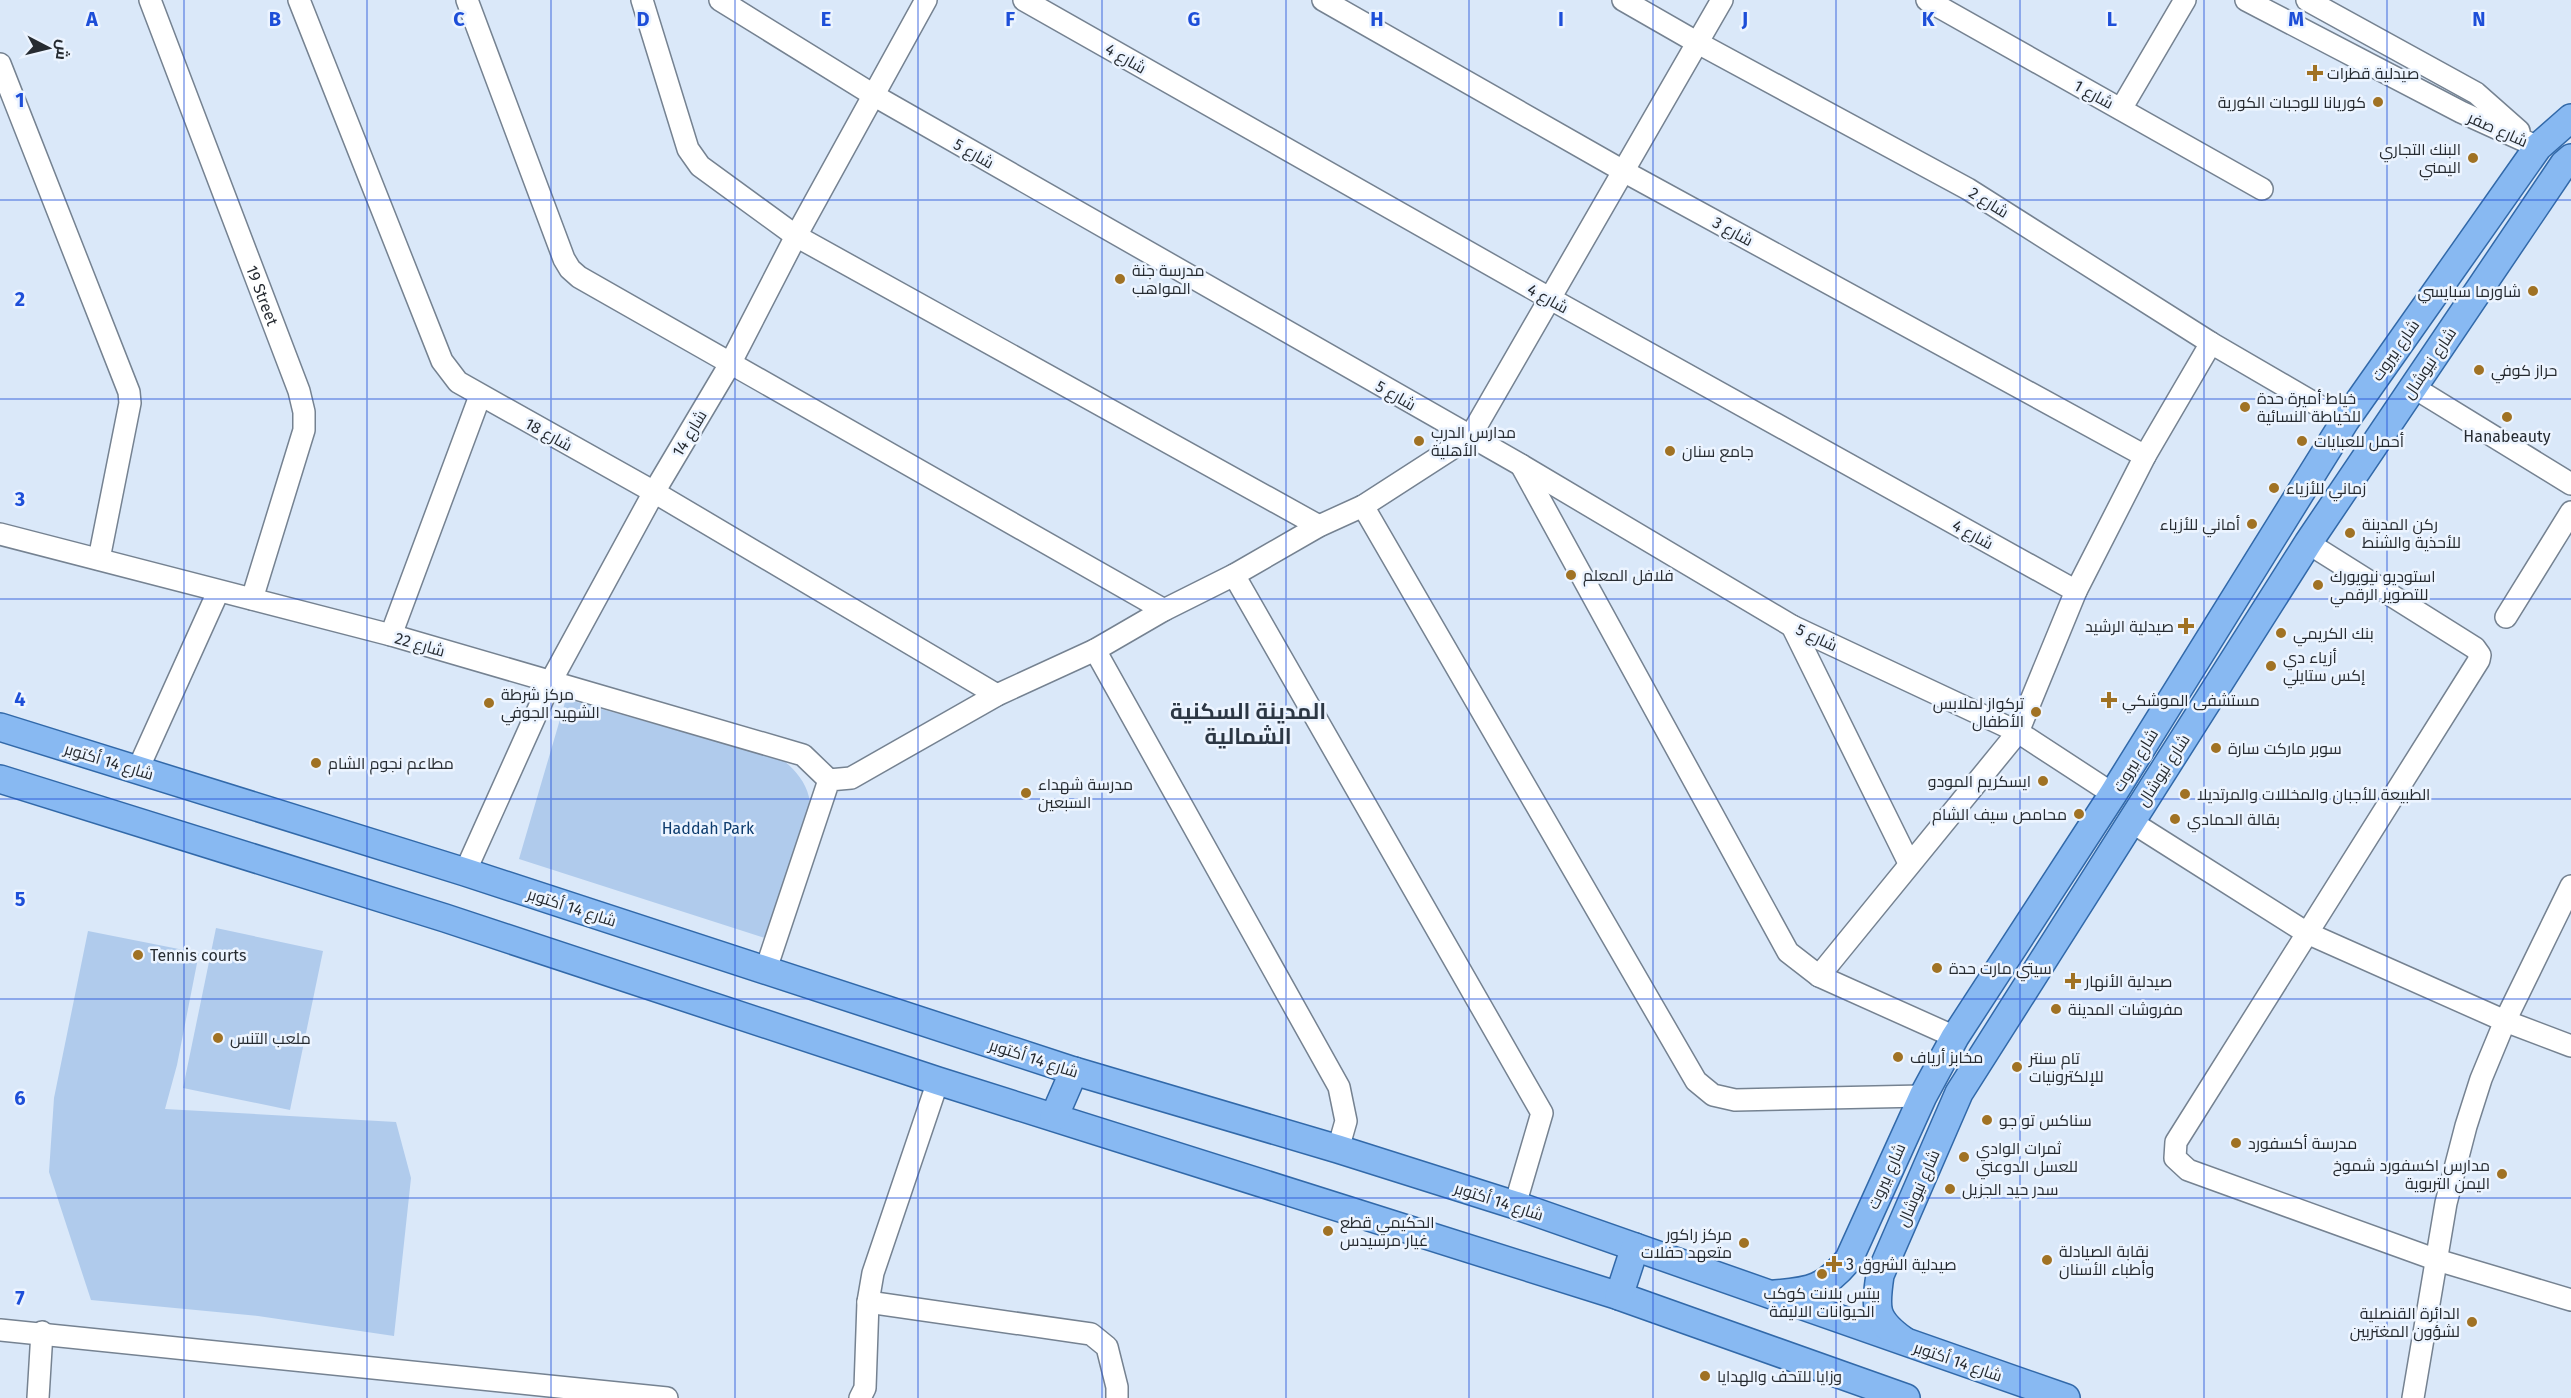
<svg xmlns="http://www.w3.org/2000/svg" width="2571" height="1398" font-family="'Fira Sans',Cairo,sans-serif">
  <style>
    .green { fill: #b0cbec }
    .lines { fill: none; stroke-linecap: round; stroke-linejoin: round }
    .minor-casing { stroke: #758291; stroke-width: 24 }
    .major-casing { stroke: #3269a9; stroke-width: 30 }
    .minor { stroke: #fff; stroke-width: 21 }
    .major { stroke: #88b9f2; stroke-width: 27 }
    .grid { fill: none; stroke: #1d4ed8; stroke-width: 1.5; stroke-opacity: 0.55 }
    .poi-dot { fill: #a07224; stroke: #ecf4ff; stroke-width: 2 }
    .labels { text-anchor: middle; stroke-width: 5; stroke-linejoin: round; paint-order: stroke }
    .street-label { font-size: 16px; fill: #262b31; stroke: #ecf4ff }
    .poi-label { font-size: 16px; fill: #262b31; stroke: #ecf4ff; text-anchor: start }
    .park-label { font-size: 16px; fill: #0d3c6e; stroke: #ecf4ff }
    .district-label { font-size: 22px; font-weight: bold; fill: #2c3744; stroke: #ecf4ff }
    .grid-label { font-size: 20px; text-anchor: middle; font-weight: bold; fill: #1d4ed8; stroke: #ecf4ff; stroke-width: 5; stroke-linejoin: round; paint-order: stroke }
  </style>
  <rect width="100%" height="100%" fill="#dae8f9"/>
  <g class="green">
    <path d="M566,699L783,760C795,770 805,781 809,797C817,827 779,908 768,939L519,859Z"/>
    <path d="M216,928L323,951L290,1110L183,1088Z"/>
    <path d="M88,931L199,953L177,1065L165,1109L396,1122L411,1178L394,1336L258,1316L91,1300L49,1172L54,1098Z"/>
  </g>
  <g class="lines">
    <g class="minor-casing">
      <g id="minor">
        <path id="s1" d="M150,0L299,391L304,412V430L252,599"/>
        <path d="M299,0L442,361L458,382L654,492L997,695"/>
        <path d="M467,0L564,259L570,269L579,277L1164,610"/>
        <path d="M642,0L688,149L700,166L796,236L1319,526"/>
        <path d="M720,0L875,96L1521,465L1792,626L2018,732L2113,794"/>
        <path d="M1024,0L1549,298L2076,591"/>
        <path d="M1323,0L1625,172L2145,456"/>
        <path d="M1623,0L1698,43L1968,189L2211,343L2345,421"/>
        <path d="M1927,0L2262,189"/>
        <path d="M2246,0L2461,112L2538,147"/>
        <path d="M2307,0L2476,93L2519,131"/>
        <path d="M0,64L129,392L130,403L99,559"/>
        <path d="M2121,109L2185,0"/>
        <path d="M2413,387L2571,484"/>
        <path d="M1521,465L1788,952L1819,976L1955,1037"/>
        <path d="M1363,506L1696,1081L1713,1095L1735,1100L1923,1096"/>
        <path d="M0,534L391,635L803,755L829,780"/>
        <path d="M2308,543L2475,648L2480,655L2479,660L2176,1142L2175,1158L2188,1170L2437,1260L2571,1300"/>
        <path d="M1234,575L1542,1113L1515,1205"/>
        <path d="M2506,617L2571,512"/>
        <path d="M1792,626L1909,863"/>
        <path d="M391,635L480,396"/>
        <path d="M1095,650L1339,1087L1346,1121L1338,1149"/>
        <path d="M138,769L218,592"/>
        <path d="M2130,821L2307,933L2505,1021L2571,1046"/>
        <path d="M465,872L551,681L654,492L730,364L796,236L926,0"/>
        <path d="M766,969L829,780L851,778L997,695L1095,650L1164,610L1234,575L1319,526L1363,506L1470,437L1722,0"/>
        <path d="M1819,976L2018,732L2076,591L2145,456L2211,343"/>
        <path d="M868,1302L1091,1334L1107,1347L1117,1387V1398"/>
        <path d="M0,1330L667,1398"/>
        <path d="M38,1398L42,1332"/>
        <path d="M860,1398L865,1388L868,1302L873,1273L938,1081"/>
        <path d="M2413,1398L2446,1203L2466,1126L2481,1079L2505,1021L2571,886"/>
      </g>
    </g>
    <g class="major-casing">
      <g id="major">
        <path d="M0,727L465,872L1074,1071L1338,1149L1515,1205L2066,1398"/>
        <path d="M0,779L445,918L938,1081L1619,1296L1906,1398"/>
        <path d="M1054,1117L1074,1071"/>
        <path d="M1775,1294C1812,1291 1825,1288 1849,1259L1923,1096L1955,1037L2113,794L2345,421L2538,147L2571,118"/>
        <path d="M1619,1296L1635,1247"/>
        <path d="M1903,1340C1874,1319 1875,1309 1880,1275L1959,1093L2308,543L2564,164L2571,158"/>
      </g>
    </g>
    <use href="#minor" class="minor"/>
    <use href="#major" class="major"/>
  </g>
  <path class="grid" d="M184,0V1398M367,0V1398M551,0V1398M735,0V1398M918,0V1398M1102,0V1398M1286,0V1398M1469,0V1398M1653,0V1398M1836,0V1398M2020,0V1398M2204,0V1398M2387,0V1398M0,200H2571M0,399H2571M0,599H2571M0,799H2571M0,999H2571M0,1198H2571"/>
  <g class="poi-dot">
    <path d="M2312 64h6v6h6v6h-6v6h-6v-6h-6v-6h6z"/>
    <circle cx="2378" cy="102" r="6"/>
    <circle cx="2473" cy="158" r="6"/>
    <circle cx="1120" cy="279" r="6"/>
    <circle cx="2533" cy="291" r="6"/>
    <circle cx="2479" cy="370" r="6"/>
    <circle cx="2245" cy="407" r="6"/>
    <circle cx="2507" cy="417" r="6"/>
    <circle cx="1419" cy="441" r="6"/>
    <circle cx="2302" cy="441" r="6"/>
    <circle cx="1670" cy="451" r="6"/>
    <circle cx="2274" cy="488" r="6"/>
    <circle cx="2252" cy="524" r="6"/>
    <circle cx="2350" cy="533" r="6"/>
    <circle cx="1571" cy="575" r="6"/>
    <circle cx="2318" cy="585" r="6"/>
    <path d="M2183 617h6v6h6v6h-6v6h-6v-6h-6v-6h6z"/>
    <circle cx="2281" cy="633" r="6"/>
    <circle cx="2271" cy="666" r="6"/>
    <path d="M2106 691h6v6h6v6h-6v6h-6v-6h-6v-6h6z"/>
    <circle cx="489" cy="703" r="6"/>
    <circle cx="2036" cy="712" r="6"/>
    <circle cx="2216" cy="748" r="6"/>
    <circle cx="316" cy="763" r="6"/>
    <circle cx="2043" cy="781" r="6"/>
    <circle cx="1026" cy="793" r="6"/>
    <circle cx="2185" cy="794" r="6"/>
    <circle cx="2079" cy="814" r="6"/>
    <circle cx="2175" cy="819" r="6"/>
    <circle cx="138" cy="955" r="6"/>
    <circle cx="1937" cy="968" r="6"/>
    <path d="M2070 972h6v6h6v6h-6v6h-6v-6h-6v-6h6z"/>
    <circle cx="2056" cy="1009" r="6"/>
    <circle cx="218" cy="1038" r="6"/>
    <circle cx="1898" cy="1057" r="6"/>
    <circle cx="2017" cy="1067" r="6"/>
    <circle cx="1987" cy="1120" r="6"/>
    <circle cx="2236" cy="1143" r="6"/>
    <circle cx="1964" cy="1157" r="6"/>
    <circle cx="2502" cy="1174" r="6"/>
    <circle cx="1950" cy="1189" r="6"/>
    <circle cx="1328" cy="1231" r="6"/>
    <circle cx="1744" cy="1243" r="6"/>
    <circle cx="2047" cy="1260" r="6"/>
    <path d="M1831 1255h6v6h6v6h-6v6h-6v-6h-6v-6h6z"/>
    <circle cx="1822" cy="1274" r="6"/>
    <circle cx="2472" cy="1322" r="6"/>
    <circle cx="1705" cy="1376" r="6"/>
  </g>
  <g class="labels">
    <g class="street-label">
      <text transform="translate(1126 58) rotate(30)" y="6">شارع 4</text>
      <text transform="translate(2094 94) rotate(29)" y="6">شارع 1</text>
      <text transform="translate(2498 129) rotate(24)" y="6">شارع صفر</text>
      <text transform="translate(974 153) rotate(30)" y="6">شارع 5</text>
      <text transform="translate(1989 202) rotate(32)" y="6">شارع 2</text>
      <text transform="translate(1733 231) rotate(29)" y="6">شارع 3</text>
      <text dy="6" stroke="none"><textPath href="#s1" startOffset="316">19 Street</textPath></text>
      <text transform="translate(1548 298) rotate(29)" y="6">شارع 4</text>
      <text transform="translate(2395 350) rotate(-55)" y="6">شارع بيروت</text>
      <text transform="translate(2429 363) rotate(-56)" y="6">شارع نيوشال</text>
      <text transform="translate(1396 395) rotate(30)" y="6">شارع 5</text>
      <text transform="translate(689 433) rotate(-59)" y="6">شارع 14</text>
      <text transform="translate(549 434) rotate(29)" y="6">شارع 18</text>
      <text transform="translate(1973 534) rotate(29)" y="6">شارع 4</text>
      <text transform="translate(1817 637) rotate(25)" y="6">شارع 5</text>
      <text transform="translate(420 644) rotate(16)" y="6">شارع 22</text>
      <text transform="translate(2135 760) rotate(-58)" y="6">شارع بيروت</text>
      <text transform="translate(109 761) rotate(17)" y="6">شارع 14 أكتوبر</text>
      <text transform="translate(2163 770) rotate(-57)" y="6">شارع نيوشال</text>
      <text transform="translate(572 907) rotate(18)" y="6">شارع 14 أكتوبر</text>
      <text transform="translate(1034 1058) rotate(18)" y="6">شارع 14 أكتوبر</text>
      <text transform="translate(1886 1176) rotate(-66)" y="6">شارع بيروت</text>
      <text transform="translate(1918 1188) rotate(-66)" y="6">شارع نيوشال</text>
      <text transform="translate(1499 1201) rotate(18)" y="6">شارع 14 أكتوبر</text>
      <text transform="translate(1958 1361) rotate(19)" y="6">شارع 14 أكتوبر</text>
    </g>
    <g class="poi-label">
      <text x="2327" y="79">صيدلية قطرات</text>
      <text x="2366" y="108" text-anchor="end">كوريانا للوجبات الكورية</text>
      <text x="2461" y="155" text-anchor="end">البنك التجاري<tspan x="2461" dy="18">اليمني</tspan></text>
      <text x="1132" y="276">مدرسة جنة<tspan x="1132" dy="18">المواهب</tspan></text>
      <text x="2521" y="297" text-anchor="end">شاورما سبايسي</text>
      <text x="2491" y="376">حراز كوفي</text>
      <text x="2257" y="404">خياط أميرة حدة<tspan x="2257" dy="18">للخياطة النسائية</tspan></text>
      <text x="1431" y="438">مدارس الدرب<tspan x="1431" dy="18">الأهلية</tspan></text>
      <text x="2507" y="442" text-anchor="middle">Hanabeauty</text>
      <text x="2314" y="447">أحمل للعبايات</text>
      <text x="1682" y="457">جامع سنان</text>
      <text x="2286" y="494">زماني للأزياء</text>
      <text x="2240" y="530" text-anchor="end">أماني للأزياء</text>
      <text x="2362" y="530">ركن المدينة<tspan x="2362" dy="18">للأحذية والشنط</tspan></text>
      <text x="1583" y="581">فلافل المعلم</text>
      <text x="2330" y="582">استوديو نيويورك<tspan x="2330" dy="18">للتصوير الرقمي</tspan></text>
      <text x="2174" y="632" text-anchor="end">صيدلية الرشيد</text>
      <text x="2293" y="639">بنك الكريمي</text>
      <text x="2283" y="663">أزياء دي<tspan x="2283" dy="18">إكس ستايلي</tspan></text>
      <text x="501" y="700">مركز شرطة<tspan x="501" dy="18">الشهيد الجوفي</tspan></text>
      <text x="2122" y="706">مستشفى الموشكي</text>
      <text x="2024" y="709" text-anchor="end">تركواز لملابس<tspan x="2024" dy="18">الأطفال</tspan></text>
      <text x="2228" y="754">سوبر ماركت سارة</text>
      <text x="328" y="769">مطاعم نجوم الشام</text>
      <text x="2031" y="787" text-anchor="end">ايسكريم المودو</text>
      <text x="1038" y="790">مدرسة شهداء<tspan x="1038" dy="18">السبعين</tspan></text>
      <text x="2197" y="800">الطبيعة للأجبان والمخللات والمرتديلا</text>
      <text x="2067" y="820" text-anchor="end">محامص سيف الشام</text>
      <text x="2187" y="825">بقالة الحمادي</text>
      <text x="150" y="961">Tennis courts</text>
      <text x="1949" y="974">سيتي مارت حدة</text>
      <text x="2085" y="987">صيدلية الأنهار</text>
      <text x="2068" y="1015">مفروشات المدينة</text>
      <text x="230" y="1044">ملعب التنس</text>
      <text x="1910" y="1063">مخابز أرياف</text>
      <text x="2029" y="1064">تام سنتر<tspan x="2029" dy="18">للإلكترونيات</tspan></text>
      <text x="1999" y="1126">سناكس تو جو</text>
      <text x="2248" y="1149">مدرسة أكسفورد</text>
      <text x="1976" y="1154">ثمرات الوادي<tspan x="1976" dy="18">للعسل الدوعني</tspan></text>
      <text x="2490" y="1171" text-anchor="end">مدارس اكسفورد شموخ<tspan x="2490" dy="18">اليمن التربوية</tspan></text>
      <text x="1962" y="1195">سدر حيد الجزيل</text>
      <text x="1340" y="1228">الحكيمي قطع<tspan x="1340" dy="18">غيار مرسيدس</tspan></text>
      <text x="1732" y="1240" text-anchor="end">مركز راكور<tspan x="1732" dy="18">متعهد حفلات</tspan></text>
      <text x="2059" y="1257">نقابة الصيادلة<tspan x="2059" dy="18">وأطباء الأسنان</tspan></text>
      <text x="1846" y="1270">صيدلية الشروق 3</text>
      <text x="1822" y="1299" text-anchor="middle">بيتس بلانت كوكب<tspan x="1822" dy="18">الحيوانات الاليفة</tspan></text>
      <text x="2460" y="1319" text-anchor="end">الدائرة القنصلية<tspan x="2460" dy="18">لشؤون المغتربين</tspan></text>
      <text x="1717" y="1382">وزايا للتحف والهدايا</text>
    </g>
    <g class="park-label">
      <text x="708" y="834">Haddah Park</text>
    </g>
    <g class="district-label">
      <text x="1248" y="719">المدينة السكنية<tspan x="1248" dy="25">الشمالية</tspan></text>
    </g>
  </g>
  <g class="grid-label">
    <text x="92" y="26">A</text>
    <text x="275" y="26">B</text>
    <text x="459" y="26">C</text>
    <text x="643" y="26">D</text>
    <text x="826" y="26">E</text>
    <text x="1010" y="26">F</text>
    <text x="1194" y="26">G</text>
    <text x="1377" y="26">H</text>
    <text x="1561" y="26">I</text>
    <text x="1745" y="26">J</text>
    <text x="1928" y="26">K</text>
    <text x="2112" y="26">L</text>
    <text x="2296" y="26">M</text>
    <text x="2479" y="26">N</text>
    <text x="20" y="107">1</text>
    <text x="20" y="306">2</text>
    <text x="20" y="506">3</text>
    <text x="20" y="706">4</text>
    <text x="20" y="906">5</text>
    <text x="20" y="1105">6</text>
    <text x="20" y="1305">7</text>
  </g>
  <g transform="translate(48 48) rotate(97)" stroke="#ecf4ff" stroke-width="4.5" paint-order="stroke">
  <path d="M0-4.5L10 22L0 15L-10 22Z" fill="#262b31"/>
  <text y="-9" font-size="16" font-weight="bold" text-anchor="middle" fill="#262b31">ش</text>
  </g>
</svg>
